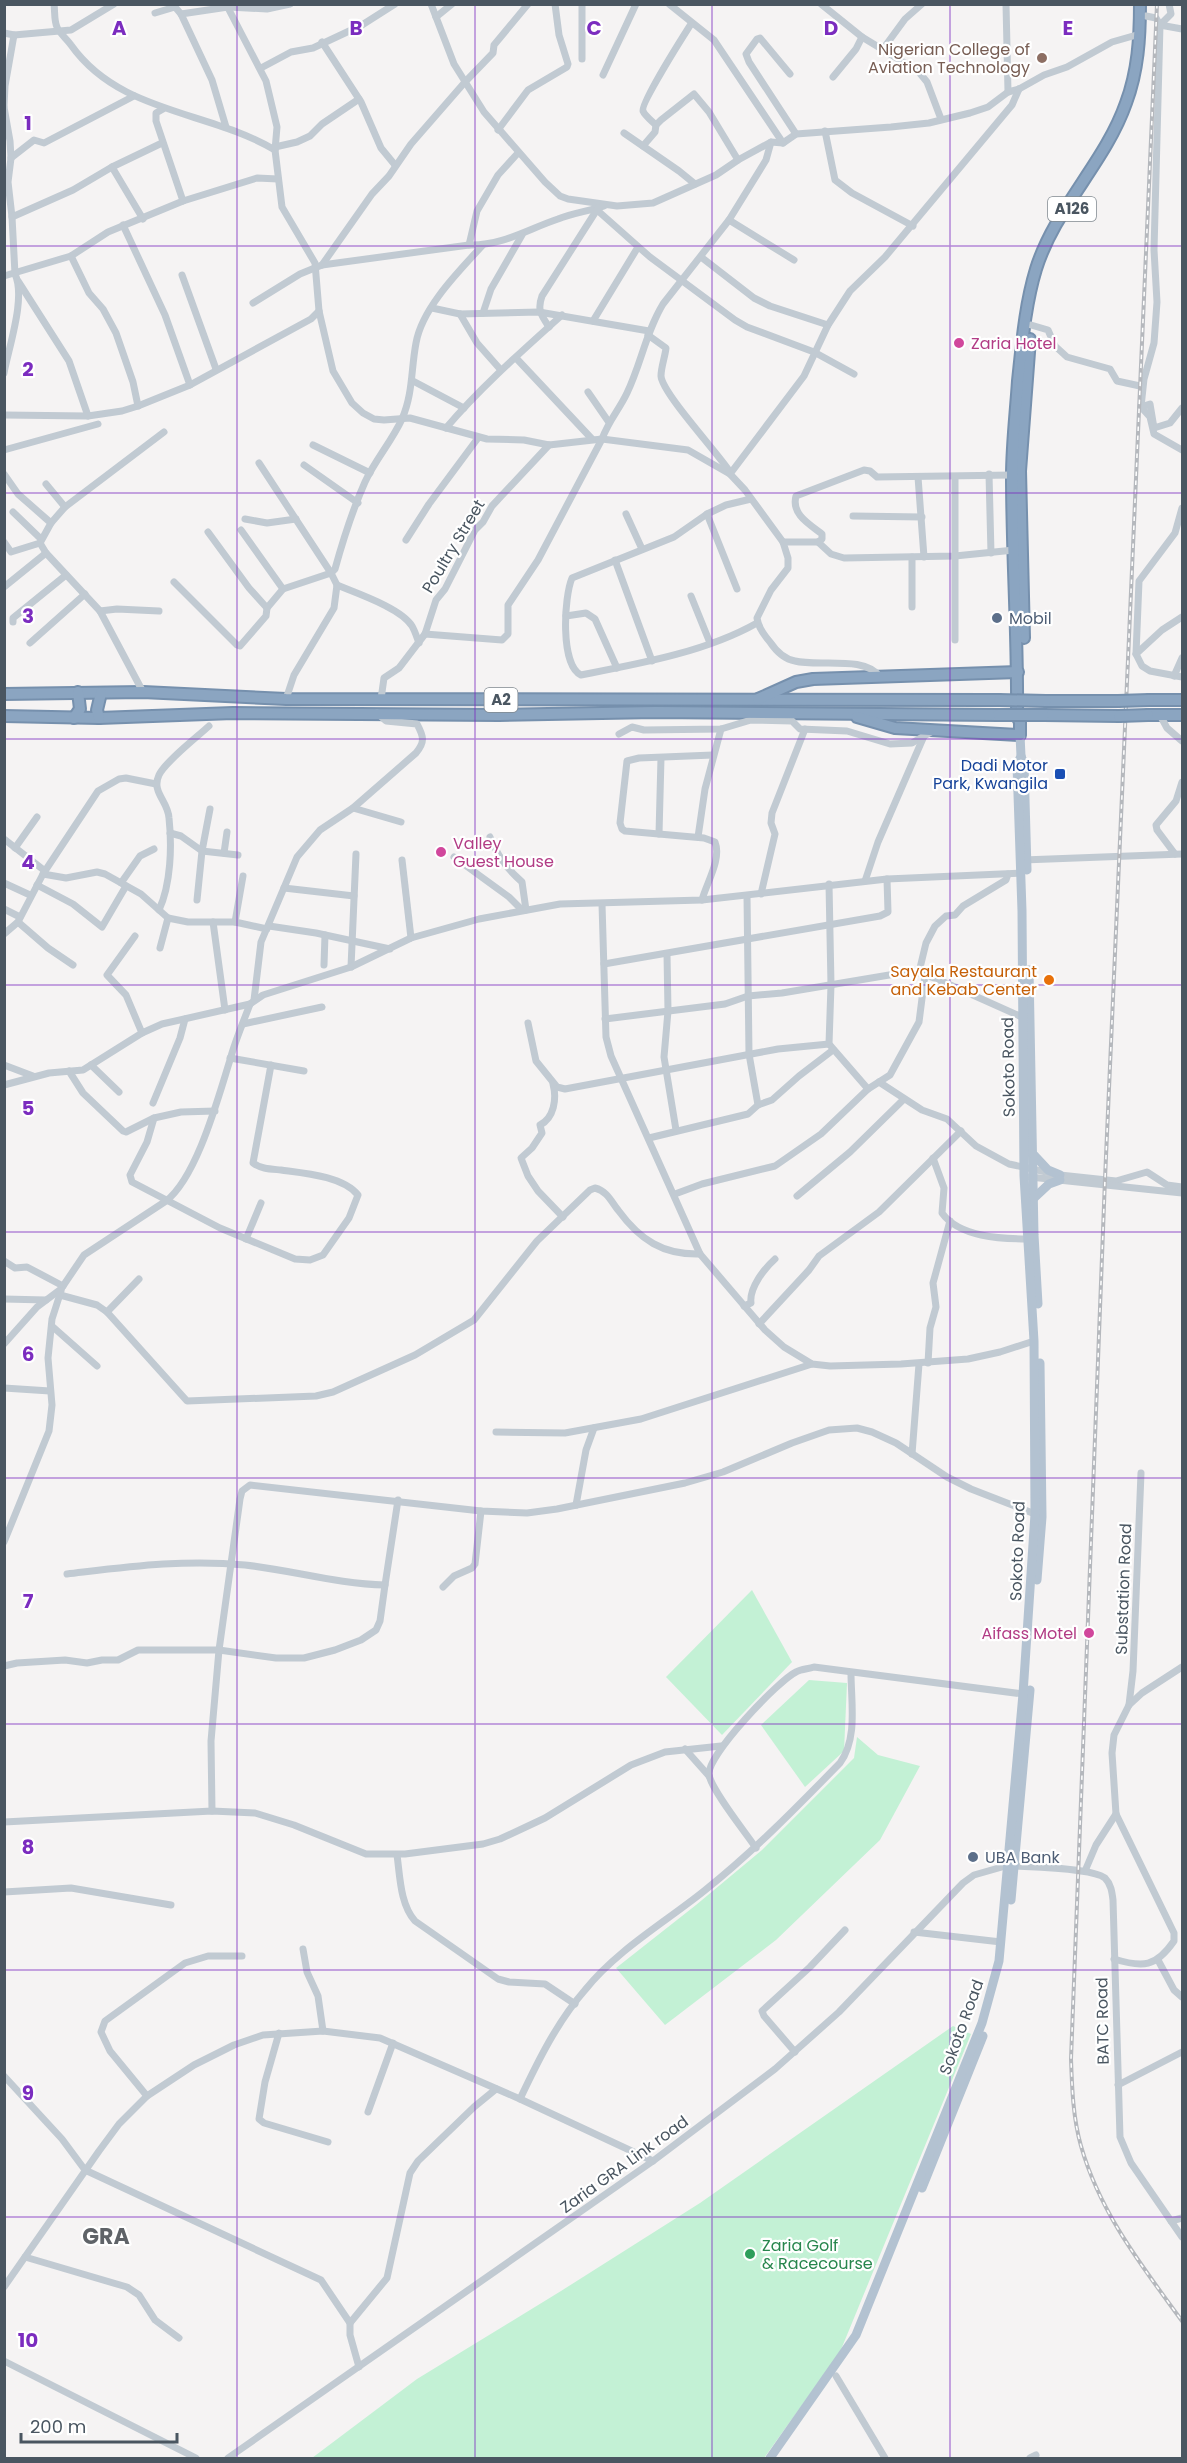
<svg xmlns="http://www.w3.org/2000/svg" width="1187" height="2463" font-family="Poppins,sans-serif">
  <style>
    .green { fill: #c3f1d5 }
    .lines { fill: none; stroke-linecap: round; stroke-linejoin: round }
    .highway-casing { stroke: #7690ad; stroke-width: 14 }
    .minor { stroke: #c1cad2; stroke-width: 7 }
    .major { stroke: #b3c2d1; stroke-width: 9 }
    .highway { stroke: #8ba5c1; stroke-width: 10 }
    .rail-casing { stroke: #b5b8bd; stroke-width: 4 }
    .rail { stroke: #fff; stroke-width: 1.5; stroke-dasharray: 4.5; stroke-linecap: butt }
    .highway-bridge-casing { stroke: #7690ad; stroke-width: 14; stroke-linecap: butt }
    .highway-bridge { stroke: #8ba5c1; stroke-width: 10 }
    .grid { fill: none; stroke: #7b2cbf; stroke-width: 1.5; stroke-opacity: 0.55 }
    .education-dot { fill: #8d6e63; stroke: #fff; stroke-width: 2 }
    .hotel-dot { fill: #d1479c; stroke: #fff; stroke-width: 2 }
    .service-dot { fill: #5c6f8a; stroke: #fff; stroke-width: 2 }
    .transit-dot { fill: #1a4fb4; stroke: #fff; stroke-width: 2 }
    .food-dot { fill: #e8710a; stroke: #fff; stroke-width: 2 }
    .leisure-dot { fill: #2e9e5b; stroke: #fff; stroke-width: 2 }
    .labels { text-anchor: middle; stroke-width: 4.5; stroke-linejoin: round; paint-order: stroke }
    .shield { fill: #fff; stroke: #808990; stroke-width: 1.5 }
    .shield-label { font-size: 15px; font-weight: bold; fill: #4a5661 }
    .education-label { font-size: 16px; fill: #785e54; stroke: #fff; text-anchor: end }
    .hotel-label { font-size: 16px; fill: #b23c85; stroke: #fff; text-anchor: start }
    .street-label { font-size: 16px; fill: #4a5661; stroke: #fff }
    .service-label { font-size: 16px; fill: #4e5e75; stroke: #fff; text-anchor: start }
    .transit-label { font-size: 16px; fill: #164399; stroke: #fff; text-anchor: end }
    .food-label { font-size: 16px; fill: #c56008; stroke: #fff; text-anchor: end }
    .leisure-label { font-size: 16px; fill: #27864d; stroke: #fff; text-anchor: start }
    .district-label { font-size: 22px; font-weight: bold; fill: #5f6368; stroke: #fff }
    .grid-label { font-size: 20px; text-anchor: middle; font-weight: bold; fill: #7b2cbf; stroke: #fff; stroke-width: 4.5; stroke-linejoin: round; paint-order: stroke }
  </style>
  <rect width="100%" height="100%" fill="#f5f3f3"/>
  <g class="green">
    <path d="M752,1590L792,1662L722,1735L666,1677Z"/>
    <path d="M809,1680L847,1683L844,1751L805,1787L761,1725Z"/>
    <path d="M857,1737L878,1755L920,1766L880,1840L776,1940L665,2025L616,1968L696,1905L762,1850L854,1758Z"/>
    <path d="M953,2026L971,2034L840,2352L764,2458H312L417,2379L561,2291L700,2203Z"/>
  </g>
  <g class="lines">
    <g class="highway-casing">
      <g id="highway">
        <path d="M1024,638L1020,471L1030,339"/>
        <path d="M4,694L143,692L286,699L999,700"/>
        <path d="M758,699L796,682L813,679L1018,672"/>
        <path d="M1149,700H1182"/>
        <path d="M1046,701H1118"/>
        <path d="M1044,715L1119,716"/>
        <path d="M1148,715H1182"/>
        <path d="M4,716L99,718L233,713L499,715L655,712L998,715"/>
        <path d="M857,717L895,728L1020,735V722L1017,716C1018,636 1012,556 1012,476C1012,445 1016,412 1018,381C1022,344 1025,305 1036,269C1055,208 1105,163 1126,103C1138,71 1140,38 1140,4"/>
        <path d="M74,718L80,709L78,692"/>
        <path d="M99,718L97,710L101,693"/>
      </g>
    </g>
    <g class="minor">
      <path d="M54,4C55,11 54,21 57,27C59,33 67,39 71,45C120,114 208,110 275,150"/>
      <path d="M226,4L266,81L277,127L275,150L282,207L315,263L319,311L333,371L352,403L363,413L374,419L384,420L410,418L487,439L524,440L549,445L602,439L688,450L730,474L745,490L783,542L788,558V568L771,590L757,618C758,627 764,635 770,642C776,651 784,659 795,661C818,667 865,655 880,677"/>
      <path d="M431,4L454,64L484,112L545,182L560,196L568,199L617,206L653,203L716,175L738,160L771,142L783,143L796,134L891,127L929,123L970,113L988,107L1008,92L1019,89L1044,75L1067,67L1112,42L1140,34"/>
      <path d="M669,4L714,40L783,143"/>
      <path d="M821,4L862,37L918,71L927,82L941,119"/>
      <path d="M1006,4L1008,92"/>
      <path d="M1169,4L1171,14L1160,25L1154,250L1157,302L1154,343L1144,379L1141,407L1150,417L1154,434L1182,450"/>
      <path d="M155,13L175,7L181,14L212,80L226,127"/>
      <path d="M181,14L228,7L267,9L290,4"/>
      <path d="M1146,16L1156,18L1160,25L1182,29"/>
      <path d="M436,17L452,4"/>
      <path d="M4,33L14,35L71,30L114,4"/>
      <path d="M322,42L361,102L381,148L395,165"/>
      <path d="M883,49L905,19L922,4"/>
      <path d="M582,59V4"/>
      <path d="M261,68L291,52L313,48L362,25L395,4"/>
      <path d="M790,74L760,38L757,39L746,54L749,62L796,134"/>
      <path d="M603,75L636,4"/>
      <path d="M833,77L856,49L862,37"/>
      <path d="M4,106L5,86L14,35"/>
      <path d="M4,107L10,141L11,158L8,182L12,217L15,274C26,298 9,346 4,373"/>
      <path d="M163,109L156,113V121L183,201"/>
      <path d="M656,125C652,121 645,116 643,111C640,104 684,35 691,24"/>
      <path d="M498,130L528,90L567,67L568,64L559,35L555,4"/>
      <path d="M825,131L835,180L852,193L913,226"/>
      <path d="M624,133L679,171L695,184"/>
      <path d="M643,146L655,132L656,125L661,120L694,94L709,112L738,160"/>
      <path d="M275,147L297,142L310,136L322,124L359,99"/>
      <path d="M11,158L34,140L44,143L134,96"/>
      <path d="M112,167L143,219"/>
      <path d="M597,210L650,257L735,320L747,327L814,352L854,374"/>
      <path d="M12,217L73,190L112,167L162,143"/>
      <path d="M729,220L794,260"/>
      <path d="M123,225L165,315L190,385"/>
      <path d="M469,245L477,211L498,175L518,153"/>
      <path d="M71,256L89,293L103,309L116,333L133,382L138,406"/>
      <path d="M701,257L754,298L770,306L828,325"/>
      <path d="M322,265L372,194L389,176L411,144L465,82L493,53L494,45L528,4"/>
      <path d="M182,275L216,369"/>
      <path d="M4,276L71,256L108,232L183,201L257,178L278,179"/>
      <path d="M18,281L69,361L88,416"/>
      <path d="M253,303L300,274L322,265L469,245C502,246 528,229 558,219C573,213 589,211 604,206"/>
      <path d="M432,308L460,314L539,312L649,331"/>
      <path d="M483,313L491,289L522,235"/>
      <path d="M460,314L477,343L500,369"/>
      <path d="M593,321L638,247"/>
      <path d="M1031,325L1048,330L1055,346L1067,357L1110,369L1117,381L1140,386L1142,389"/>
      <path d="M549,327C541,315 537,310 542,296L598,208"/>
      <path d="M648,335L666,348C665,357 661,367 661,376C662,393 718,453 730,472"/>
      <path d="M516,358L592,439"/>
      <path d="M413,381L464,408"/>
      <path d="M588,392L608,421"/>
      <path d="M1141,407L1150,404L1154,428L1170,423L1182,408"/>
      <path d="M4,415L88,416L122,411L138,406L190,385L311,319L319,311"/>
      <path d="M446,428C481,387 521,352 562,315"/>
      <path d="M313,445L370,473"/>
      <path d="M4,450L98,424"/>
      <path d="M304,465L358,503"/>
      <path d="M4,474L18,494L51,523L40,543L46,553L100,611L143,692"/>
      <path d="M730,474L804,376L828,325L850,291L885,257L1012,105L1019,89"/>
      <path d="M989,474L991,553"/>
      <path d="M918,477L924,557"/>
      <path d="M955,477V640"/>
      <path d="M46,484L65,507"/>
      <path d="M751,499L726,505L707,514L674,537L572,578C564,597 560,665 581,675C638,664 706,652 757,623"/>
      <path d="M1182,508L1175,533L1139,581L1136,654L1142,666L1150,671L1182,677"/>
      <path d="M13,512L41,539"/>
      <path d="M626,514L642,549"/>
      <path d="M707,514L737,589"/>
      <path d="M853,516L922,517"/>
      <path d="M245,519L267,523L296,519"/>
      <path d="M51,523L65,507L164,432"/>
      <path d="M241,530L283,589"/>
      <path d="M208,532L249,588L267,608"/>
      <path d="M406,540L429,504L478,438"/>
      <path d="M4,542L11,552L40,543"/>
      <path d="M783,542H818L831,554L844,558L955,556L1014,550"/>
      <path d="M818,542L822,539V534C809,524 791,514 796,496L864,470L870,471L877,477L1012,475"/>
      <path d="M912,557V607"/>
      <path d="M615,560L652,661"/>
      <path d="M174,582L237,645L240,646L266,616L267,608L283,589L331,573L259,463"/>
      <path d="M337,585C356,593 401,608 412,626C415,631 417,638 419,643"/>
      <path d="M4,587L46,553"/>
      <path d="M691,596L710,643"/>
      <path d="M100,611L117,609L159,611"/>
      <path d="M566,616L586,613L595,619L617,668"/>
      <path d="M13,622V618L66,575"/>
      <path d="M425,634L502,640L508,634V605L538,560L602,439C609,420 619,410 627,393C641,364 646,332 663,304L729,220L766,160L771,142"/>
      <path d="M30,643L85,594"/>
      <path d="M1136,654L1162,630L1182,617"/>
      <path d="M1174,676L1182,658"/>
      <path d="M286,699L294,675L334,608L337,585L331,573L335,569C343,540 353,509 365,482C375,460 392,441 402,419C413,394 411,369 416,343C422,308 459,271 482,246"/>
      <path d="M381,699L384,678L399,668L425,634L436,600L445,589L475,530L483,522L492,506L549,445"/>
      <path d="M1160,715L1167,728L1182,741"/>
      <path d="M619,734L632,727L644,730L721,729L751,720L792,721L800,729L847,731L890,744L912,743L931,732"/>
      <path d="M353,808L401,822"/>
      <path d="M210,809L202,851L238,855"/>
      <path d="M170,833L181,836L202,851L197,900"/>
      <path d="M659,834L661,758"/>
      <path d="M490,837C498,856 506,868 522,882L526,910"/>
      <path d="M698,837L705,789L721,729"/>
      <path d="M4,839L45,871"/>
      <path d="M15,848L37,817"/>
      <path d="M224,853L227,832"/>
      <path d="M1175,854L1157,830L1156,825L1176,801L1182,782"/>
      <path d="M454,857L509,897L522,910"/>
      <path d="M402,860L411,938"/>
      <path d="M1023,860L1182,854"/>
      <path d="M43,874L66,878L97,872L105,874L141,894L168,918L188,922H235L267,929"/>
      <path d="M865,881L878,842L924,736"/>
      <path d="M4,883L30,895"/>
      <path d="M121,883L140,856L154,849"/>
      <path d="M829,884L831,985L829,1044L868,1089"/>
      <path d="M37,885L73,904L102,927L126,886"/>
      <path d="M284,888L354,896"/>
      <path d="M761,894L775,834L771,823L772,813L805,729"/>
      <path d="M747,896L749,1054L758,1105"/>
      <path d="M702,900C706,884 722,859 715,842L704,838L625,831L622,829L620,823L627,761L639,758L713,755"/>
      <path d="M602,904L606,1037L611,1056L700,1254L765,1330L784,1347L812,1364L830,1366L901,1364L968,1359L1000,1352L1034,1341"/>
      <path d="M4,909L20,917"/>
      <path d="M159,910C171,884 172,846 169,818C168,801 151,792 159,775C165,762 197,737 209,726"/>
      <path d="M18,922L48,948L73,965"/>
      <path d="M213,922L225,1010"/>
      <path d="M235,922L243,876"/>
      <path d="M269,926L316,933L390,949"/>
      <path d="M4,934L18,922L43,874L98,791L119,779L126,778L156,784"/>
      <path d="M135,936L107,975L126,995L142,1033"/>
      <path d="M160,948L168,918"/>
      <path d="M667,954L668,1011L664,1057L676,1130"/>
      <path d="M604,964L880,916L888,912L887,879"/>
      <path d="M324,965L325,935"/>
      <path d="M351,967L356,854"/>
      <path d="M919,972L926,943L935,926L946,916L955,915L963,906L1006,880L1008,874"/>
      <path d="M254,1000L261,942L297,857L320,830L353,808L416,753C425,742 424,737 417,724L386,721L377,713"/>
      <path d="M605,1019L725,1004L748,996L782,993L913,971L937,979L1022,1017"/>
      <path d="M528,1023L536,1061L557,1087L565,1089L778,1049L829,1044"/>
      <path d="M243,1024L322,1007"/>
      <path d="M230,1058L304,1071"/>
      <path d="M4,1065L33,1076"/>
      <path d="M91,1065L119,1092"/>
      <path d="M69,1071L83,1093L123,1131L126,1132L154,1118L181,1112L215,1111"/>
      <path d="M879,1082L922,1110L947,1119L976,1146L1009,1164L1060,1175L1116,1181L1147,1172L1167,1185L1182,1187"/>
      <path d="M553,1084C557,1099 554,1118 540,1125L542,1133L532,1148L521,1158L528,1176L538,1191L563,1217"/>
      <path d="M4,1085L49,1073L83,1070L142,1033L162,1024L250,1004L263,995L351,967L411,938L479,919L560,904L702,900L887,879L1021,873"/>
      <path d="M153,1103L180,1038L185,1019"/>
      <path d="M154,1118L147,1142L130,1175L132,1182L220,1228L295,1259L310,1260L323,1255L349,1218L358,1195C343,1176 303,1173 281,1170C271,1169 261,1169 253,1163L271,1065"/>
      <path d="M649,1138L748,1114L758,1105L772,1100L799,1076L833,1050"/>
      <path d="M933,1158L944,1188L942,1213C959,1237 1001,1239 1028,1239"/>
      <path d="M1030,1177L1182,1193"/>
      <path d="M675,1194L702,1184L775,1166L821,1134L868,1089L890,1075L919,1022L925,975"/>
      <path d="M797,1196L850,1152L903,1100"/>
      <path d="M246,1239L261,1203"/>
      <path d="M4,1261L15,1268L27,1267L63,1286"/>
      <path d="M60,1295L97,1305L107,1312L187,1401L316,1396L333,1392L415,1355L474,1320L537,1241L590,1190L595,1188C607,1191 611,1201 618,1210C640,1240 663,1255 700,1254"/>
      <path d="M4,1299L46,1300"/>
      <path d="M744,1306L751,1303C749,1288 764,1269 775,1259"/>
      <path d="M107,1312L139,1279"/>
      <path d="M759,1324L809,1270L819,1256L879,1212L961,1131"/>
      <path d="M53,1327L97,1366"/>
      <path d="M4,1344L37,1307L61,1289L84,1255L166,1201C197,1177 218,1098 230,1060C235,1041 243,1023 250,1004"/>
      <path d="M928,1363L930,1328L936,1307L933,1283L950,1221"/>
      <path d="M4,1388L50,1391"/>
      <path d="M496,1432L565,1433L641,1419L812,1364"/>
      <path d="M912,1454L919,1364"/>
      <path d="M576,1505L586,1450L594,1428"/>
      <path d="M4,1542L49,1431L52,1405L48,1358L52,1319L61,1291"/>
      <path d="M67,1574C127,1567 183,1559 245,1565C291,1570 338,1584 385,1585L398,1500"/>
      <path d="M443,1587L454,1576L472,1568L475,1564L481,1511"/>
      <path d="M4,1666L17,1663L65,1660L87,1663L102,1660H118L138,1650H219L276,1658H304L335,1650L361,1640L376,1630L380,1621L385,1585"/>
      <path d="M1129,1705L1133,1671L1141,1473"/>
      <path d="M685,1749L709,1776"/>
      <path d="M212,1811L211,1741L219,1650L240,1499L242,1491L250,1485L481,1511L527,1513L557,1509L685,1483L723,1472L792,1443L829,1430L857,1428L872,1432L896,1443L947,1477L971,1489L1035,1514"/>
      <path d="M4,1822L212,1811L255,1813L294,1825L366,1854H405L483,1844L500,1839L545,1818L631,1765L665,1752L721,1746"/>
      <path d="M756,1848C746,1833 712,1791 709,1775C706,1756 779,1680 796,1672C801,1669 808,1669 814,1667L1023,1694"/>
      <path d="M397,1855C400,1876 400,1904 415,1921L498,1979L509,1982L545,1984L575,2004"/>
      <path d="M1015,1866C1033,1867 1093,1868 1105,1878C1111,1884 1112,1892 1113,1900L1120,2137L1131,2163L1182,2237"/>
      <path d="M1085,1871L1096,1845L1116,1814"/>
      <path d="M4,1892L71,1888L171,1905"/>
      <path d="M914,1932L1001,1942"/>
      <path d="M303,1949L307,1972L318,1996L323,2031"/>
      <path d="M1114,1959C1143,1968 1156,1967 1174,1941V1933L1116,1814L1112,1753L1114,1735L1129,1705L1142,1693L1182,1667"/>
      <path d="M1158,1960L1174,1990L1182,1997"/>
      <path d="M279,2033L265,2082L259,2119L264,2123L328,2142"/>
      <path d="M795,2052L764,2016L762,2011L810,1967L845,1930"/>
      <path d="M4,2076L62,2139L85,2170L321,2280L350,2323V2335L359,2367"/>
      <path d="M1118,2085L1182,2052"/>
      <path d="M147,2096L110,2051L101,2032L105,2021L185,1963L208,1956H242"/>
      <path d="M520,2099C538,2061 557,2022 585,1990C617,1950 664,1923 704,1891C753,1852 796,1808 840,1763C858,1738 851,1702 851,1673"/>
      <path d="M368,2112L393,2043"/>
      <path d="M1171,2221L1182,2218"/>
      <path d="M25,2257L127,2287L139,2295L155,2320L179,2338"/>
      <path d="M4,2287L99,2151L119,2124L147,2096L194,2065L234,2045L263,2035L323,2031L380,2038L520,2099L653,2161"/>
      <path d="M350,2323L387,2278L410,2173L418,2161L474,2107L496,2089"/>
      <path d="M4,2361L196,2458"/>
      <path d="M836,2376L885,2458"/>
      <path d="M228,2458L653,2161L775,2069L839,2012L963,1883L974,1875L1009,1865"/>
      <path d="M1030,2458L1036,2455"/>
    </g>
    <g class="major">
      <path d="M1021,756L1024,764L1027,870"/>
      <path d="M1029,970L1034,1235L1038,1304"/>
      <path d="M1034,1155L1048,1170L1060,1175"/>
      <path d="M1034,1198L1049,1184L1060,1180"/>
      <path d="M1037,1580L1042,1517L1040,1363"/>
      <path d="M1011,1900L1030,1690"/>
      <path d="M922,2188L983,2036"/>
      <path d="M770,2458L856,2335L982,2023L999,1961L1023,1694L1035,1514L1034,1341L1024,1176L1022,911L1017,765L1021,756L1020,735"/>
    </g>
    <use href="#highway" class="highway"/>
    <g class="rail-casing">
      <path id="rail" d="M1157,4L1105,1179L1071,2059C1072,2088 1073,2118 1081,2146C1100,2213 1142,2266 1182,2321"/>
    </g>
    <use href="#rail" class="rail"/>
    <g class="highway-bridge-casing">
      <g id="highway-bridge">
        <path d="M999,700L1046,701"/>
        <path d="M1118,701L1149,700"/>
        <path d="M998,715H1044"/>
        <path d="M1119,716L1148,715"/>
      </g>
    </g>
    <use href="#highway-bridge" class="highway-bridge"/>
  </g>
  <path class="grid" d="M237,4V2458M475,4V2458M712,4V2458M950,4V2458M4,246H1182M4,493H1182M4,739H1182M4,985H1182M4,1232H1182M4,1478H1182M4,1724H1182M4,1970H1182M4,2217H1182"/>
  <circle class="education-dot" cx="1042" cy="58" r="6"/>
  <g class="hotel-dot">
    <circle cx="959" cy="343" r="6"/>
    <circle cx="441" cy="852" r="6"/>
    <circle cx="1089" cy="1633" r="6"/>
  </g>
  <g class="service-dot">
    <circle cx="997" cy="618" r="6"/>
    <circle cx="973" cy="1857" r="6"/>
  </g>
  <rect class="transit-dot" x="1054" y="768" width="12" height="12" rx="3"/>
  <circle class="food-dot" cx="1049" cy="980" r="6"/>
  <circle class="leisure-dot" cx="750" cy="2254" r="6"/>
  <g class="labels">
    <g class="shield">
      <rect x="1048" y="197" width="48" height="24" rx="4.5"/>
      <rect x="484.5" y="688" width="33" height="24" rx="4.5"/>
    </g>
    <g class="shield-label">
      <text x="1072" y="214">A126</text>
      <text x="501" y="705">A2</text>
    </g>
    <g class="education-label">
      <text x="1030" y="55">Nigerian College of<tspan x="1030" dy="18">Aviation Technology</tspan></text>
    </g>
    <g class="hotel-label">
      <text x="971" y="349">Zaria Hotel</text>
      <text x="453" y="849">Valley<tspan x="453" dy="18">Guest House</tspan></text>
      <text x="1077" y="1639" text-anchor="end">Aifass Motel</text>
    </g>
    <g class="street-label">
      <text transform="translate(453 546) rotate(-59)" y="6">Poultry Street</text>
      <text transform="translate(1008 1067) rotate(-91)" y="6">Sokoto Road</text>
      <text transform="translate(1017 1551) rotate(-88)" y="6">Sokoto Road</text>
      <text transform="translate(1123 1589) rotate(-88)" y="6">Substation Road</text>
      <text transform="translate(1102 2021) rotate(-91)" y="6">BATC Road</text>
      <text transform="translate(961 2027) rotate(-70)" y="6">Sokoto Road</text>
      <text transform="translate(624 2164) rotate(-36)" y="6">Zaria GRA Link road</text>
    </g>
    <g class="service-label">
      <text x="1009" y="624">Mobil</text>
      <text x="985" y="1863">UBA Bank</text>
    </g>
    <g class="transit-label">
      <text x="1048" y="771">Dadi Motor<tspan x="1048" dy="18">Park, Kwangila</tspan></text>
    </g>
    <g class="food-label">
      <text x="1037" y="977">Sayala Restaurant<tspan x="1037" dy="18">and Kebab Center</tspan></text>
    </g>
    <g class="leisure-label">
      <text x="762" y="2251">Zaria Golf<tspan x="762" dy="18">&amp; Racecourse</tspan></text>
    </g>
    <g class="district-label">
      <text x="106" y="2244">GRA</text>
    </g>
  </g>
  <g class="grid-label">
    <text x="119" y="35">A</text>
    <text x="356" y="35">B</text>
    <text x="594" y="35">C</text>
    <text x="831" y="35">D</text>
    <text x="1068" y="35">E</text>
    <text x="28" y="130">1</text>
    <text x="28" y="376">2</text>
    <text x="28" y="623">3</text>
    <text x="28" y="869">4</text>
    <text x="28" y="1115">5</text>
    <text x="28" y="1361">6</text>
    <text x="28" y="1608">7</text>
    <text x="28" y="1854">8</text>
    <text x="28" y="2100">9</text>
    <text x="28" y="2347">10</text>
  </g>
  <rect width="1187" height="2463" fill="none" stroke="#4a5661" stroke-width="12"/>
  <path d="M21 2433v9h156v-9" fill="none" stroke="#4a5661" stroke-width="3"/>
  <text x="30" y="2433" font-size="18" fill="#4a5661" stroke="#ffffff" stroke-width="4.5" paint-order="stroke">200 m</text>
</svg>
